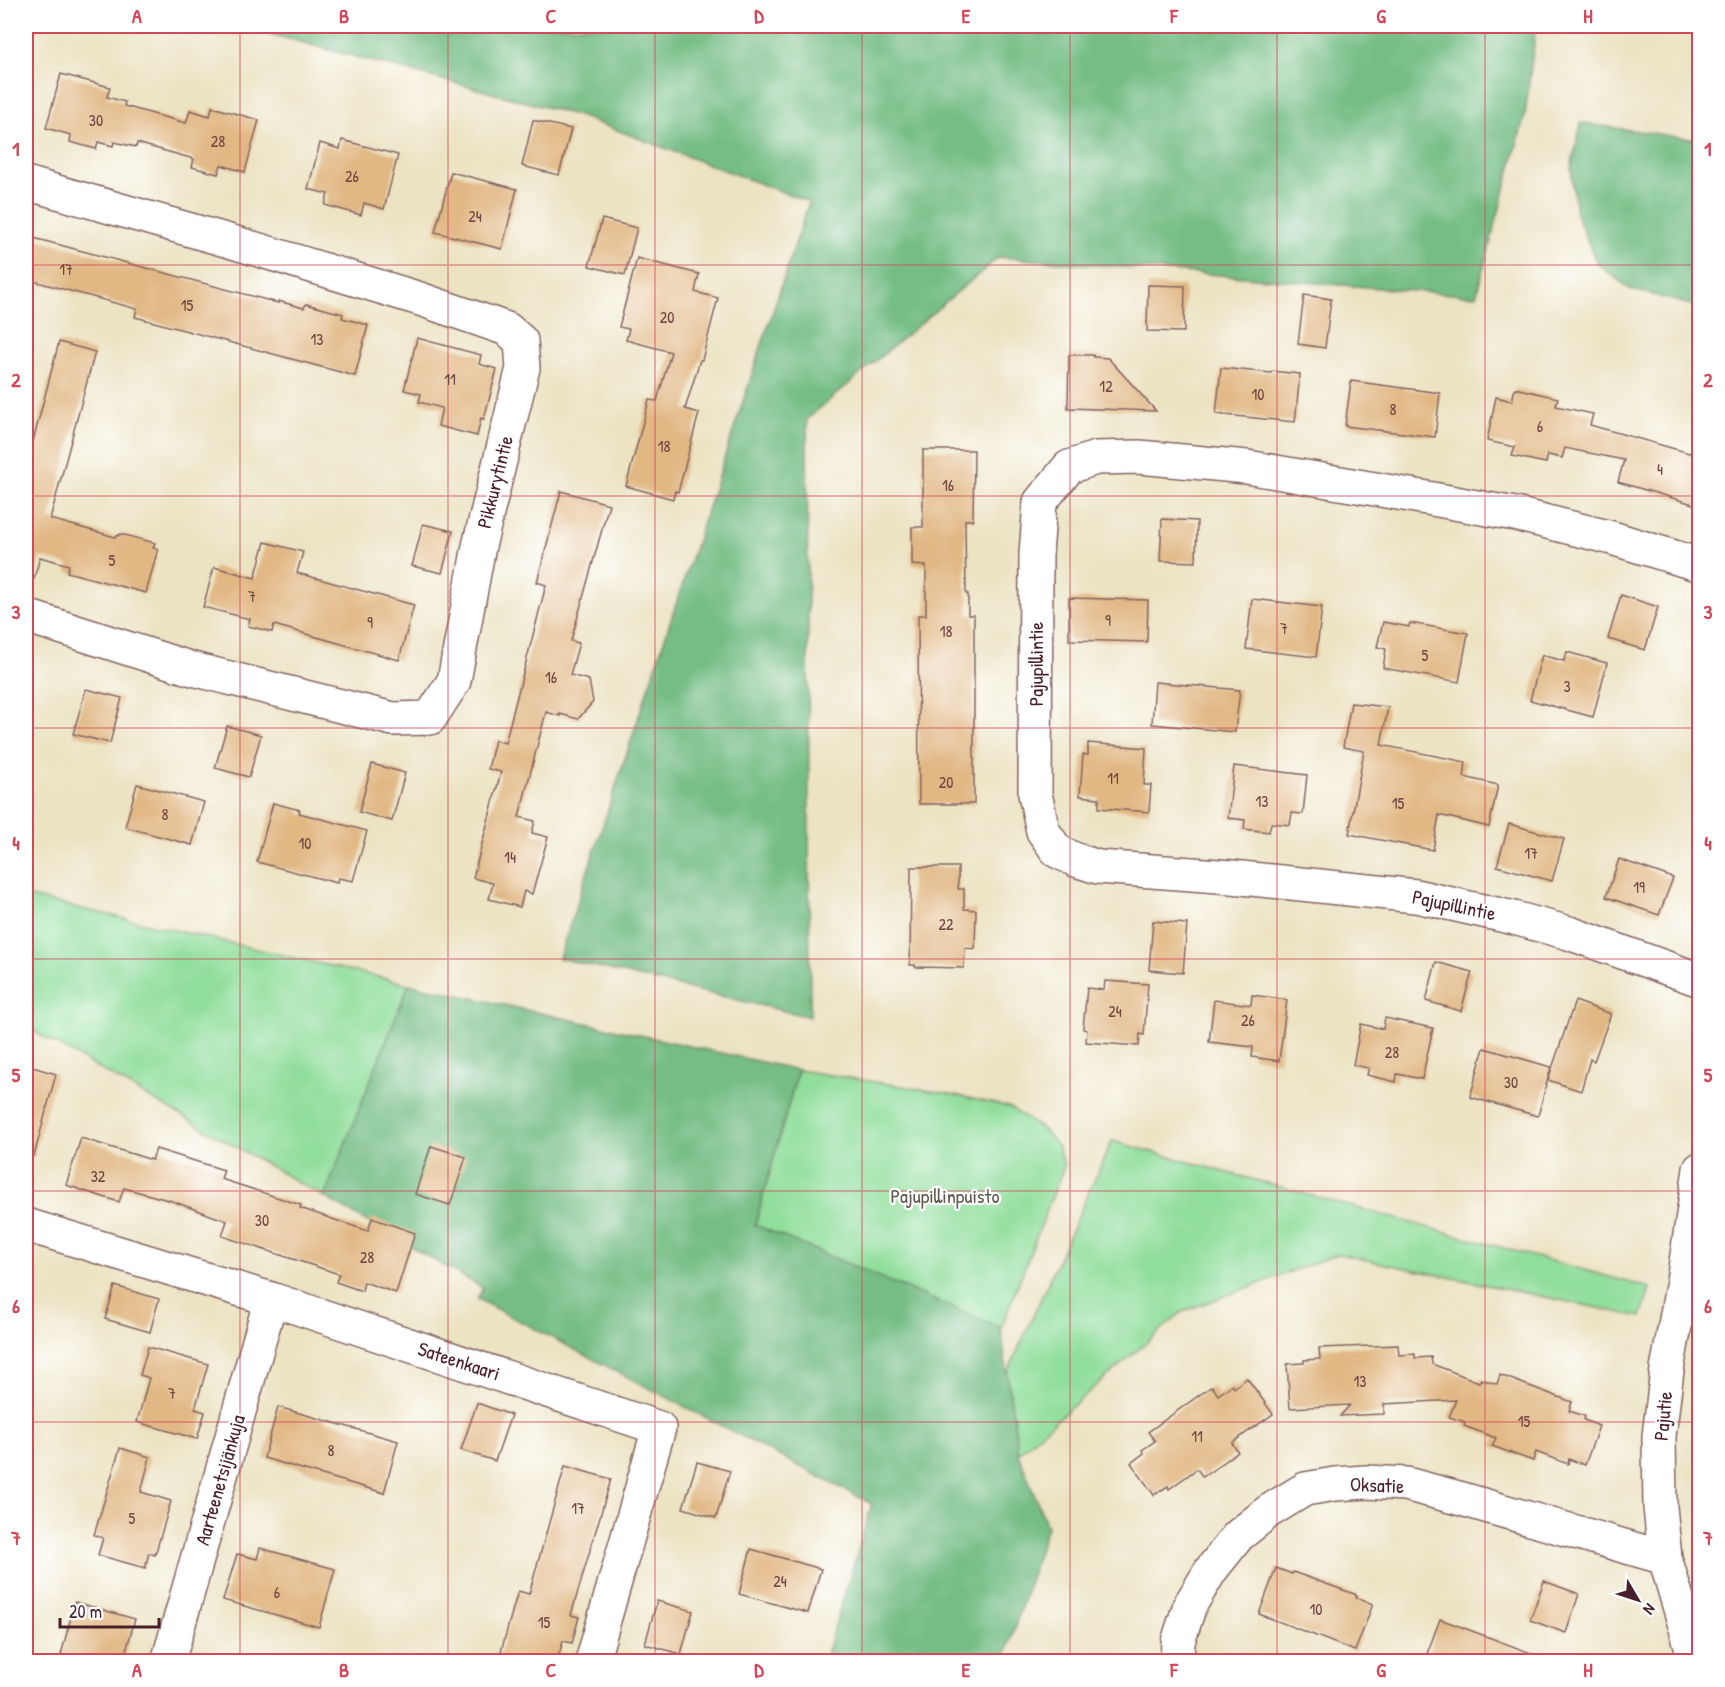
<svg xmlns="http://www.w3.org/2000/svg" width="1725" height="1687" font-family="'Patrick Hand',sans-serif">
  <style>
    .green { fill: #91de9c; stroke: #6e7e64; stroke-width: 1.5 }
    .forest { fill: #74bd84; stroke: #5f6e58; stroke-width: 1.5 }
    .building { fill: #e1b783 }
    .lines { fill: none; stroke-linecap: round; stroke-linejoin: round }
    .minor-casing { stroke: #836460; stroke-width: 36 }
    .minor { stroke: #fff; stroke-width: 33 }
    .grid { fill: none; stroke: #d1495b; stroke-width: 1.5; stroke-opacity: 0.55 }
    .labels { text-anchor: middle; stroke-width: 4.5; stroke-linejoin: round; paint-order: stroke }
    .number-label { font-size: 16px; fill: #704541 }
    .street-label { font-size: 20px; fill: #4a1f2b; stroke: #fff }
    .park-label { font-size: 20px; fill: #5f584d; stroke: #fff }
    .neatline { fill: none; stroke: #d1495b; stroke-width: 2 }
    .grid-label { font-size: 20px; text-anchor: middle; font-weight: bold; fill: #d1495b }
  </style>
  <rect width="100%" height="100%" fill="#fff"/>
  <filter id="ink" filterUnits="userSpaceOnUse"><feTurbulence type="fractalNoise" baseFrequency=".0167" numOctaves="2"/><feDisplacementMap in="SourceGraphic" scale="12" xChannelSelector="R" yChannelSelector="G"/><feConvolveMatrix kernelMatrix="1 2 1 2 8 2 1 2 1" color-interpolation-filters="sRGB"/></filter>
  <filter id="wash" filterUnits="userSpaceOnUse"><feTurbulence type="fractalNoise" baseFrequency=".008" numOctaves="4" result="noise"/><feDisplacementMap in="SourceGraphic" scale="24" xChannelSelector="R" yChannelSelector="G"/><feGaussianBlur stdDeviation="1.35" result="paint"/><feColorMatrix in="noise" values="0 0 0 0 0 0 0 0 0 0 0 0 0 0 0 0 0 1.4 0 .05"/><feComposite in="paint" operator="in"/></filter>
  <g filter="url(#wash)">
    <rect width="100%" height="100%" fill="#ece3c3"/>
    <g class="green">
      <path d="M26,896L409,984L324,1197L26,1027Z"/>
      <path d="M798,1070L946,1093L1009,1107L1046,1132L1058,1147L1064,1166L1001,1328L755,1225Z"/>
      <path d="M1112,1141L1650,1288L1641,1317L1338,1254L1182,1312L1018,1453L1007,1374Z"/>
    </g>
    <g class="forest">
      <path d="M240,26H1536L1525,115L1476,296L999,257L807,419L810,1017L559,958L809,202L579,116Z"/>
      <path d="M1581,123L1699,140V307L1630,289L1597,263L1576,214L1571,168Z"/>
      <path d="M409,984L798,1070L755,1225L1001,1328L1018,1453L1047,1526L1004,1661H824L872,1504L477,1299L483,1288L324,1197Z"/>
    </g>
    <g id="blocks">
      <g class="building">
        <path d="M61,74L110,87L107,97L125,102L124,106L186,123L190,110L210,116L212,107L259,120L245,172L221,165L218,174L192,167L194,159L137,143L136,147L114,142L113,146L98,142L96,149L70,142L71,135L46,128Z"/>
        <path d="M533,120L571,129L559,175L522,166Z"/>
        <path d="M342,140L398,155L384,209L364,203L361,215L325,205L328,194L308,189L320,143L340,149Z"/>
        <path d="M451,172L517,189L502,249L435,232Z"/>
        <path d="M602,219L637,228L625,275L589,266Z"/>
        <path d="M26,236L278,303V301L304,308L306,304L343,314L342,318L368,325L355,376L135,317L137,309L26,279Z"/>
        <path d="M637,258L699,274L695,292L718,298L702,360H700L685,409L699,413L678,492L675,491L673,499L626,486L649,400L657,401L671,352L626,340L629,329L619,327Z"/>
        <path d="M1148,285L1185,286L1184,332L1147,331Z"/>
        <path d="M1304,295L1331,299L1325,348L1298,344Z"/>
        <path d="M417,338L481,355L479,364L497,369L484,419L481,418L477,436L438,426L442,408L419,402L421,394L404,390Z"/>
        <path d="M59,342L95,352L50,519L115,537L121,534L155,543L153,548L158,549L146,593L67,572L69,565L40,557L34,579L26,578V468Z"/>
        <path d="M1069,355H1093L1094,357L1108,358L1156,411L1068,408Z"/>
        <path d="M1221,368L1271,373L1272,371L1300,374L1295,422L1216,414Z"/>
        <path d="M1351,381L1440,393L1435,437L1345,426Z"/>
        <path d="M1515,388L1558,398L1556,406L1593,414L1590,425L1700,456V506L1618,482L1624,460L1565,448L1562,458L1548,455L1546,463L1512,456L1515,447L1487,441L1496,397L1512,401Z"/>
        <path d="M923,450H974L973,520H965L966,594H968V615H974V804H919L918,615H926V566L912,565V527H923Z"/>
        <path d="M561,491L609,504L571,641L579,643L570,675L589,680L593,702L578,719L560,714V716L546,712L519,817L535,821L532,833L548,837L532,894L524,891L520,907L489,899L493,883L473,878L501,772L488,769L495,740L505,743L546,585L537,582Z"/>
        <path d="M1162,519L1197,521L1196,562L1160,561Z"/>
        <path d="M423,524L453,531L442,573L412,566Z"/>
        <path d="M265,542L303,552L297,573L414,605L399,660L274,625L272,632L248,626L250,619L203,607L214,567L255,578Z"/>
        <path d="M1621,595L1658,607L1645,650L1608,639Z"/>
        <path d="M1069,598L1148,600L1147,642L1069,640Z"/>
        <path d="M1252,599L1322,607L1316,657L1246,649Z"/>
        <path d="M1383,622L1409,627L1410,623L1468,633L1459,682L1383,668L1386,649L1377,647Z"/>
        <path d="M1567,652L1607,663L1593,717L1530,700L1542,655L1564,661Z"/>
        <path d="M1155,682L1240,690L1235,732L1152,724Z"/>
        <path d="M86,689L122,698L110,743L73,734Z"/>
        <path d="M1351,703L1388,707L1381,745L1466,762L1464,777L1498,785L1489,827L1439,815L1433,850L1349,834L1364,751L1343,747Z"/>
        <path d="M227,726L261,735L249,777L215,768Z"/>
        <path d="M1088,743L1146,748L1144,785H1151L1149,812L1099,808V798L1080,796L1083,755H1088Z"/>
        <path d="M372,764L405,773L392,821L359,812Z"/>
        <path d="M1234,766L1307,775L1303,814L1292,813L1290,825L1271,823L1269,832L1244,829L1245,820L1228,818Z"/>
        <path d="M137,784L204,802L192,845L125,827Z"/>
        <path d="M273,803L300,810L299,813L367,831L353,881L338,878L337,883L257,862Z"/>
        <path d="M1509,824L1564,839L1552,881L1497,866Z"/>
        <path d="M1619,859L1673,878L1659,915L1606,897Z"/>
        <path d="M911,867H958V889H964V909L976,910L975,949L965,948L964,968L915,967V965H910Z"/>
        <path d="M1153,921L1187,924L1183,973L1149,970Z"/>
        <path d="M1436,962L1472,972L1461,1011L1426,1001Z"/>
        <path d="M1105,981L1148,984L1144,1035L1140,1034L1139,1046L1086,1042L1087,1030L1083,1029L1087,988L1104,990Z"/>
        <path d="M1252,995L1287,1000L1279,1061L1252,1057L1253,1047L1209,1042L1214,1000L1251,1005Z"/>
        <path d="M1575,1001L1611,1014L1594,1061L1590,1059L1581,1091L1548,1080Z"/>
        <path d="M1385,1018L1433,1028L1422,1079L1397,1074L1396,1082L1367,1075L1369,1068L1353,1065L1361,1024L1383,1029Z"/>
        <path d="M1484,1048L1551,1067L1538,1116L1470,1097Z"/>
        <path d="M26,1065L56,1074L34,1156L26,1155Z"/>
        <path d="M81,1138L152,1160L156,1149L224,1170L221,1179L301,1205L300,1208L368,1231L372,1218L415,1233L396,1293L364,1282L362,1291L336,1282L339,1274L222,1236L227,1221L172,1201L124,1188L119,1202L66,1185Z"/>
        <path d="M431,1146L466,1157L450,1205L415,1194Z"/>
        <path d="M115,1286L159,1299L150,1332L105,1319Z"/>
        <path d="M1398,1345L1399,1355L1415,1354V1358L1431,1357L1432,1364L1479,1382L1481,1379L1497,1384L1500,1375L1572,1402L1569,1411L1585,1416L1584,1420L1599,1426L1585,1465L1569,1459L1568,1464L1536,1452L1533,1461L1492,1446L1496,1438L1464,1426L1465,1422L1449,1417L1456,1400L1384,1404V1414L1340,1416L1350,1405L1290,1408L1287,1364L1304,1363V1360L1320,1359L1319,1348Z"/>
        <path d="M148,1347L208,1364L195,1409L205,1412L197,1439L137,1422L149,1378L140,1375Z"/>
        <path d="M1247,1378L1273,1414L1232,1443L1238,1452L1203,1477L1197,1469L1169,1489L1168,1486L1154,1495L1131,1463L1144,1453L1142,1450L1155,1441L1148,1432L1212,1386L1218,1395L1232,1385L1234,1388Z"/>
        <path d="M477,1403L511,1415L495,1461L461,1450Z"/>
        <path d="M278,1407L398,1441L384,1493L264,1458Z"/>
        <path d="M120,1448L150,1457L141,1492L171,1501L155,1555L149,1553L145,1568L98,1555L103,1538L94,1535Z"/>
        <path d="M697,1462L730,1471L716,1518L683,1508Z"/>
        <path d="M565,1466L611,1479L571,1615L579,1617L572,1643L563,1641L557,1662H498L518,1591L529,1594Z"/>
        <path d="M260,1548L335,1569L319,1627L223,1600L237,1554L257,1559Z"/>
        <path d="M751,1549L821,1569L808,1613L739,1594Z"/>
        <path d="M1276,1568L1292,1574L1293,1572L1357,1595L1356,1598L1373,1604L1355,1651L1259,1614Z"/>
        <path d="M1544,1581L1579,1594L1566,1633L1530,1620Z"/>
        <path d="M657,1601L693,1611L681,1654L645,1644Z"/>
        <path d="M75,1602L135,1619L123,1662H68L69,1657L61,1655Z"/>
        <path d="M1440,1619L1547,1659L1546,1662H1424Z"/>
      </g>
    </g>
  </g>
  <g filter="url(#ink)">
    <use href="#blocks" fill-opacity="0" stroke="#836460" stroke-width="1.5"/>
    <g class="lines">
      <g class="minor-casing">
        <g id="minor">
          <path d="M26,183L236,243L420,299L507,329L521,341L523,368L479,546L454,681L430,718L393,719L189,668L26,616"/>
          <path d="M1700,565L1612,538L1515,514L1427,498L1247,467L1139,457L1096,458L1069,467L1040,502L1036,554L1035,794L1043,831L1057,851L1076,860L1098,867L1232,877L1416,896L1514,918L1569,933L1700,980"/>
          <path d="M26,1225L271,1299L659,1428L592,1662"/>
          <path d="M168,1662L271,1299"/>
          <path d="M1177,1662L1178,1642L1190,1605L1211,1570L1238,1536L1269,1511L1305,1489L1335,1484L1366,1482L1406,1484L1462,1499L1665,1558"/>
          <path d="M1696,1662L1665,1558L1660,1507L1659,1436L1667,1370L1684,1275L1700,1169"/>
        </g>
      </g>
      <use href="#minor" class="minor"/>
    </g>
  </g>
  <path class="grid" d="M240,26V1662M448,26V1662M655,26V1662M862,26V1662M1070,26V1662M1277,26V1662M1485,26V1662M26,265H1700M26,496H1700M26,728H1700M26,959H1700M26,1191H1700M26,1422H1700"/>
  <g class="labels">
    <g class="number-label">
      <text x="96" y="126">30</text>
      <text x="218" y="147">28</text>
      <text x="352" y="182">26</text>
      <text x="475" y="222">24</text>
      <text x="66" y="275">17</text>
      <text x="187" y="311">15</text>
      <text x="667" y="323">20</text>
      <text x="317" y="345">13</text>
      <text x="450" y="385">11</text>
      <text x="1106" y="392">12</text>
      <text x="1258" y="400">10</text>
      <text x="1393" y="415">8</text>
      <text x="1540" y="432">6</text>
      <text x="664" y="452">18</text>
      <text x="1660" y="475">4</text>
      <text x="948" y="491">16</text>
      <text x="112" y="566">5</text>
      <text x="252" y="602">7</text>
      <text x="1108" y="626">9</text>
      <text x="370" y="628">9</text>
      <text x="1284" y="634">7</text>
      <text x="946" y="637">18</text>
      <text x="1425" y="661">5</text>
      <text x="551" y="683">16</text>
      <text x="1567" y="692">3</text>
      <text x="1113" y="784">11</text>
      <text x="946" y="788">20</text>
      <text x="1262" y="807">13</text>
      <text x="1398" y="809">15</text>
      <text x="165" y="820">8</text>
      <text x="305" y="849">10</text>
      <text x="1531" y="859">17</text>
      <text x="510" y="863">14</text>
      <text x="1639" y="893">19</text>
      <text x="946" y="930">22</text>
      <text x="1115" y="1017">24</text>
      <text x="1248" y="1026">26</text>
      <text x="1392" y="1058">28</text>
      <text x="1511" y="1088">30</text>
      <text x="98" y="1182">32</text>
      <text x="262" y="1226">30</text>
      <text x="367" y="1263">28</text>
      <text x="1360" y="1387">13</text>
      <text x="172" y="1399">7</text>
      <text x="1524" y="1427">15</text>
      <text x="1197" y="1442">11</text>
      <text x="331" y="1456">8</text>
      <text x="578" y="1514">17</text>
      <text x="132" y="1524">5</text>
      <text x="780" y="1587">24</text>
      <text x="277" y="1598">6</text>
      <text x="1316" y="1615">10</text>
      <text x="544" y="1628">15</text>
    </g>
    <g class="street-label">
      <text transform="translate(495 482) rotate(-76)" y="7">Pikkurytintie</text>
      <text transform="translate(1036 664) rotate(-90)" y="7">Pajupillintie</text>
      <text transform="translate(1454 905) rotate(12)" y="7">Pajupillintie</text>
      <text transform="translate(459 1361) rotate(18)" y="7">Sateenkaari</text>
      <text transform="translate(1663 1416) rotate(-85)" y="7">Pajutie</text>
      <text transform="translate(220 1480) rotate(-74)" y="7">Aarteenetsijänkuja</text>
      <text transform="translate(1377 1485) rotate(2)" y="7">Oksatie</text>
    </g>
    <g class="park-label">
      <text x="945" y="1203">Pajupillinpuisto</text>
    </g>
  </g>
  <rect width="1725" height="1687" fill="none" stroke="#fff" stroke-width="66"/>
  <g transform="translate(1638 1600) rotate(129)" stroke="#ffffff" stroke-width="4.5" paint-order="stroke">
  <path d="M0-4.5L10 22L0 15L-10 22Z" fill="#4a1f2b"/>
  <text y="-9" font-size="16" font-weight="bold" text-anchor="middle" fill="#4a1f2b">N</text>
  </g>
  <path d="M60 1618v9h99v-9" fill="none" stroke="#4a1f2b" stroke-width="3"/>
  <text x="69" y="1618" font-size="18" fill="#4a1f2b" stroke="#ffffff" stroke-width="4.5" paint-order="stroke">20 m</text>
  <rect x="33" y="33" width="1659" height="1621" class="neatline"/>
  <g class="grid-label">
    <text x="137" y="23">A</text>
    <text x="344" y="23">B</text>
    <text x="551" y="23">C</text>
    <text x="759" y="23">D</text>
    <text x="966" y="23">E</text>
    <text x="1174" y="23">F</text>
    <text x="1381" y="23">G</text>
    <text x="1588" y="23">H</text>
    <text x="16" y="156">1</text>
    <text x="1708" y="156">1</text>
    <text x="16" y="387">2</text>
    <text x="1708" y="387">2</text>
    <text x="16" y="619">3</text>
    <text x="1708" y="619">3</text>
    <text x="16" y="850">4</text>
    <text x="1708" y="850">4</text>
    <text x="16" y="1082">5</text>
    <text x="1708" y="1082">5</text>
    <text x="16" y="1313">6</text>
    <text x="1708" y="1313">6</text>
    <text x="16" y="1545">7</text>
    <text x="1708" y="1545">7</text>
    <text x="137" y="1677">A</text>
    <text x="344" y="1677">B</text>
    <text x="551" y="1677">C</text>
    <text x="759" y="1677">D</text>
    <text x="966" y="1677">E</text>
    <text x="1174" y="1677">F</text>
    <text x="1381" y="1677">G</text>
    <text x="1588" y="1677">H</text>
  </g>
</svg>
